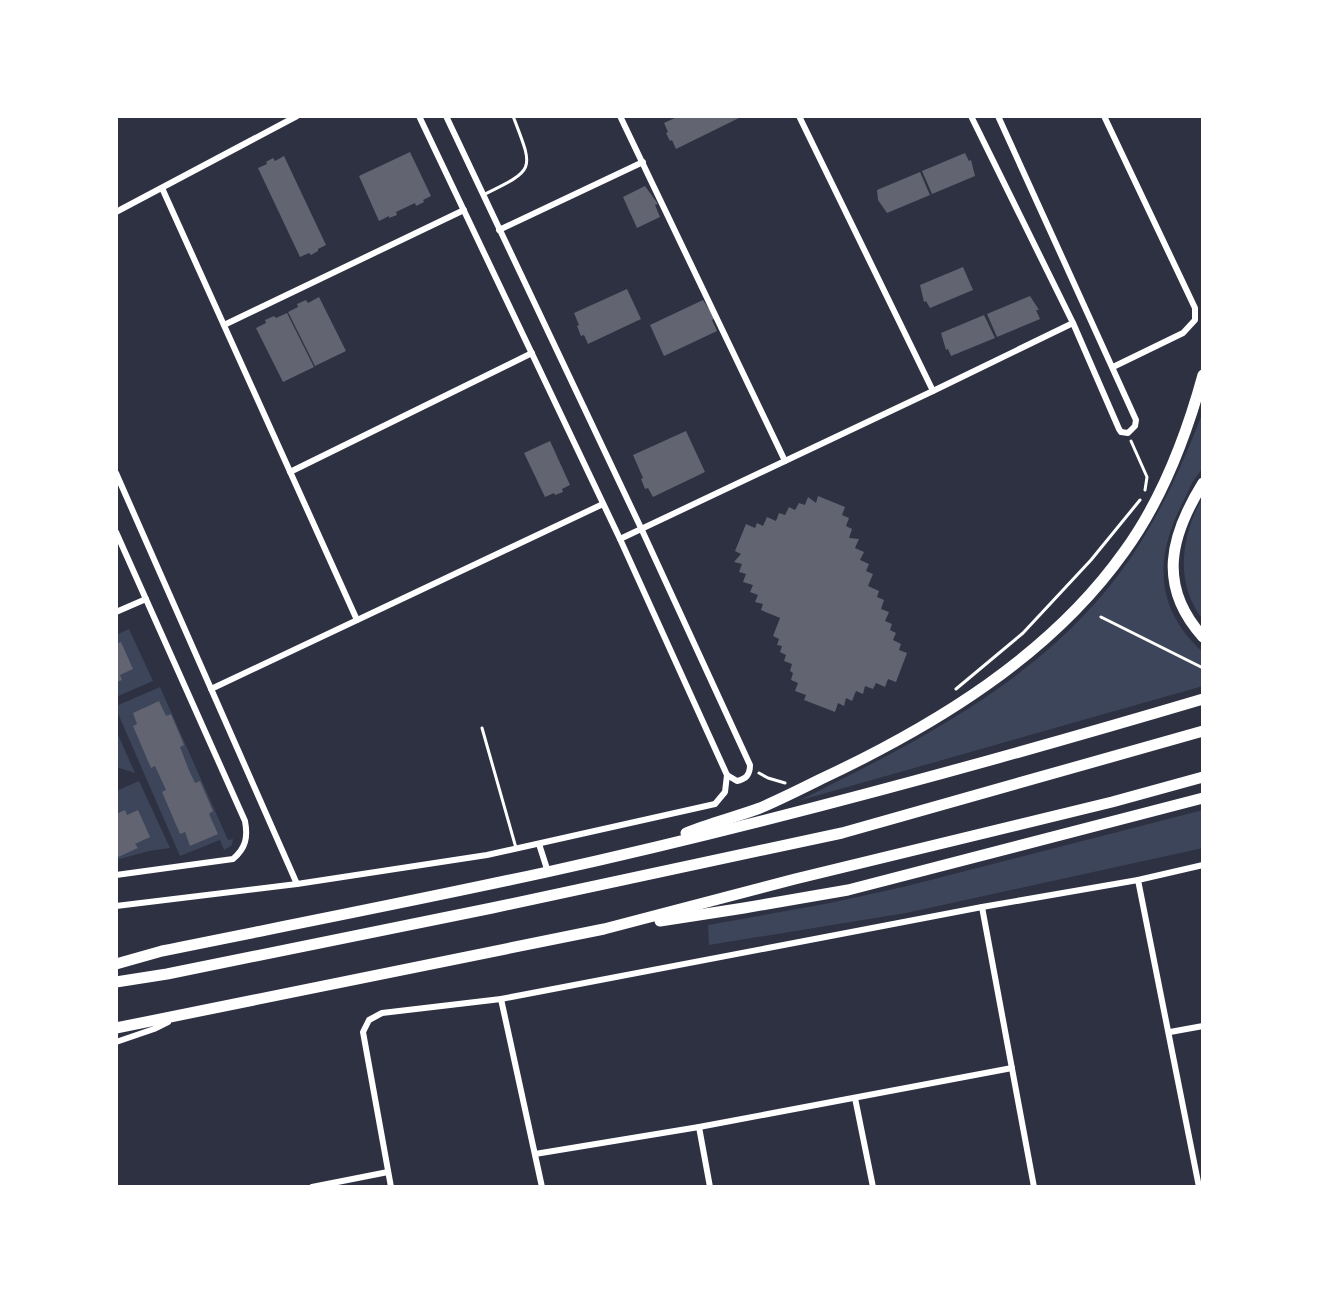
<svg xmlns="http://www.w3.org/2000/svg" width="1319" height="1303" font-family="'Libre Baskerville',serif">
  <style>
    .green { fill: #3c4559 }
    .building { fill: #626471 }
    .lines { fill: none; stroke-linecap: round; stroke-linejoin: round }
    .path { stroke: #fff; stroke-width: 3 }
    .service { stroke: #fff; stroke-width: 3 }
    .minor { stroke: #fff; stroke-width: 6 }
    .motorway { stroke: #fff; stroke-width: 11 }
  </style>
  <rect width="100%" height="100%" fill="#2d3142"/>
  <g class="green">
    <path d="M1203,412C1203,424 1206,457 1202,468C1200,473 1195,478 1192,483C1187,494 1181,506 1176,517C1154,568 1160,614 1203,652V686L798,801C915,743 1039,681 1119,574C1156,525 1181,468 1203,412Z"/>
    <path d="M1203,497V620C1174,583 1181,535 1203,497Z"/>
    <path d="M129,629L153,681L116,697V635Z"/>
    <path d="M160,687L228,840L233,839L232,845L224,850L220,840L180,856L116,709V706Z"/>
    <path d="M116,730L135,773L116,767Z"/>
    <path d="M139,781L170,848L149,851L116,860V791Z"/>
    <path d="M1203,810V848L906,913L709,945L708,925L830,903L907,886Z"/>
  </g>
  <g class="building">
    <path d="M679,116H743L676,149L672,140L670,141L666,133L668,132L664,123Z"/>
    <path d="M410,152L431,196L423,200L424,202L416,206L415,203L396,212L397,215L389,218V216L379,221L359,176Z"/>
    <path d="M965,153L969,161L971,160L975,176L932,194L922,171Z"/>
    <path d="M284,156L326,245L318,249V251L311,255L309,253L300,257L258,168L267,164L266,162L273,158L275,161Z"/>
    <path d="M920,172L930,195L887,213L878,200L877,190Z"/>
    <path d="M645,186L658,204L655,205L660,217L637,228L623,197Z"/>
    <path d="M963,267L973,290L930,308L926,301L924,302L920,285Z"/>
    <path d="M627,289L641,319L588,344L584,335L581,336L577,326L579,325L574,313Z"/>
    <path d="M1030,296L1039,310H1036L1040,319L997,337L987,314Z"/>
    <path d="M319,297L346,351L315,366L288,312L298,307L297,304L306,300L308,303Z"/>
    <path d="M703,300L715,318L712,320L717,331L664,356L650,325Z"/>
    <path d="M287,313L314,367L283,382L256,328L266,323L265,320L274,316L276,318Z"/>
    <path d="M984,315L995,338L951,356L948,349L946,350L941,333Z"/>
    <path d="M686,431L705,472L653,497L648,488L645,489L641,479L643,478L633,455Z"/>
    <path d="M550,441L570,485L562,489L563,492L555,495L554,493L545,497L524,453Z"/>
    <path d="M818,496L845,507L842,515L849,518L846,526L852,529L849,538L859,539L855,548L864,552L860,560L869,564L866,571L873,574L868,586L879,591L877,597L884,600L881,609L889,612L885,621L892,624L890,630L896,633L893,640L901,644L899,650L907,653L896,682L888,679L885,687L876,683L873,689L865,686L863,694L856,691L852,701L846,698L844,706L838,703L835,712L804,700L806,695L795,691L798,683L791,680L793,673L790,671L792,664L784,661L786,655L780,652L782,646L777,645L779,639L773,636L780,618L761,610L763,604L755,602L758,595L750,592L753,585L743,582L746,574L739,572L742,564L734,562L741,554L735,551L746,524L755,528L757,523L763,526L767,517L776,521L779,513L785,515L789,507L795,510L799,503L805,505L808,497L816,503Z"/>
    <path d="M121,642L133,669L120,675L122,680L116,682V644Z"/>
    <path d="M159,701L166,716L171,714L184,745L180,747L188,768L195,783L200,781L213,811L209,814L218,834L190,846L185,832L180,834L162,792L166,790L155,766L151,768L133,726L137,724L133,713Z"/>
    <path d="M125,810L127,815L138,810L150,837L135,844L138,848L116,858V814Z"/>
  </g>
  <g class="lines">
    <g class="path">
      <path d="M1131,441L1147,477L1145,490"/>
      <path d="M1101,617L1203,668"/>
      <path d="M956,689L1023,633L1091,560L1140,500"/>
      <path d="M759,773L768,778L785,783"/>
    </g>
    <g class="service">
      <path d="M483,195C536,169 534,171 513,116"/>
      <path d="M482,728L516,848"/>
    </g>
    <g class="minor">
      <path d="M419,116L620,539L727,775L737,781C746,779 750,775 750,765L641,528L446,116"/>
      <path d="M620,116L785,461"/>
      <path d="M799,116L933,391"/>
      <path d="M971,116L1073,323L1119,429L1121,432L1128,433L1135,426L1136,420L998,116"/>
      <path d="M1104,116L1195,308V320L1183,333L1113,367"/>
      <path d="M162,188L357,620"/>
      <path d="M116,212L297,116"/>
      <path d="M499,230L643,162"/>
      <path d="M224,325L464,210"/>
      <path d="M290,472L532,353"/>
      <path d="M116,473L297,884"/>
      <path d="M116,532L245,821C248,837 246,848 233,859L116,875"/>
      <path d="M620,539L933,391L1073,323"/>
      <path d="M116,612L146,599"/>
      <path d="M211,689L603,504"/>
      <path d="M539,844L548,872"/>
      <path d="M1138,880L1199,1187"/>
      <path d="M116,906L297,884L487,855L715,804L725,792L727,775"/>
      <path d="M982,907L1034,1187"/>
      <path d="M501,999L542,1187"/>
      <path d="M1170,1032L1203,1026"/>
      <path d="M116,1042L154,1029L168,1022"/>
      <path d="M855,1098L873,1187"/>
      <path d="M699,1127L710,1187"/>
      <path d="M535,1154L699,1127L1012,1068"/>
      <path d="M312,1187L388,1172"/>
      <path d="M391,1187L363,1032L369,1020L382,1013L501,999L982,907L1138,880L1203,865"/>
    </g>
    <g class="motorway">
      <path d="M1203,483C1170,536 1157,586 1203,637"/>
      <path d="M686,833C710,823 736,817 760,808C781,799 801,789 821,779C934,726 1050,656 1124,552C1162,500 1186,437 1203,375"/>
      <path d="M660,921L744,908L848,890L1203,798"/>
      <path d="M116,964L162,951C290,925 419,900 547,872C768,823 987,763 1203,699"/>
      <path d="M116,982L167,974L492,908L842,833L1203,731"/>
      <path d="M116,1028L604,929L795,879L1112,802L1203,777"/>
    </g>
  </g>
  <rect width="1319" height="1303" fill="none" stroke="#ffffff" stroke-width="236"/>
</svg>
